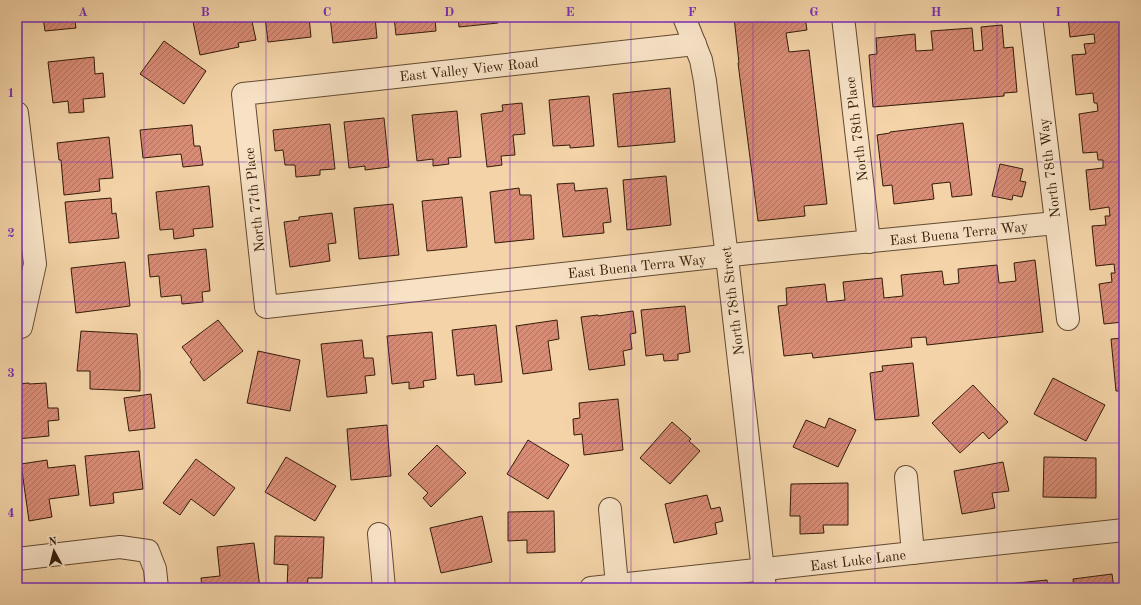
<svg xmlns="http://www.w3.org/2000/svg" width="1141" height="605" font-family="'Old Standard TT',serif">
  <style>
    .building { fill: url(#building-hatch); stroke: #331c08 }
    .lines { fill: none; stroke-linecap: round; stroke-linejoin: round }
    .minor-casing { stroke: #634a30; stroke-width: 24 }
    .minor { stroke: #f7e2c6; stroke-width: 22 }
    .grid { fill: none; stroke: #7b2cbf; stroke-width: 1; stroke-opacity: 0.55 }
    .labels { text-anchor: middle; stroke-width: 3; stroke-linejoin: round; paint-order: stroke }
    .street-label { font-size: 14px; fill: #331c08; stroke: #f7e2c6 }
    .neatline { fill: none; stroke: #7b2cbf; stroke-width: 1.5 }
    .grid-label { font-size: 13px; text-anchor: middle; font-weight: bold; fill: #7b2cbf }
  </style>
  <defs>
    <pattern id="building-hatch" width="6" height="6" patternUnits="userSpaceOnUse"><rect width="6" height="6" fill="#d98c76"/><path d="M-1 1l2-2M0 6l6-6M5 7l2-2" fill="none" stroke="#b1725f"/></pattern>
  </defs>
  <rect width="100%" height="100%" fill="#f3d3a7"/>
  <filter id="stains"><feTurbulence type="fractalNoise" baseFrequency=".005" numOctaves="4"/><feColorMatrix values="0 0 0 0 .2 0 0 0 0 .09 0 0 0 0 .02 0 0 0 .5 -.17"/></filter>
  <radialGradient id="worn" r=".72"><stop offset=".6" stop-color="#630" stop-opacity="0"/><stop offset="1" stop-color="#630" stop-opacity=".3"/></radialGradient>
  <g class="building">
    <path d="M43,17H93L94,19L75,21L76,28L45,31Z"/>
    <path d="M192,17H251L256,40L238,43L239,47L200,55Z"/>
    <path d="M265,17H309L311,37L268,42Z"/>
    <path d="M330,17H375L377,38L333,43Z"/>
    <path d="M394,17H435L436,31L396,35Z"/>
    <path d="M458,17H498V23L459,27Z"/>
    <path d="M734,17H805L807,30L786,33L789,52L809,50L827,204L804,206L805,216L758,221L738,63H739Z"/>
    <path d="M1068,17H1124V330L1123,322L1104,324L1099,284L1112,282L1111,273H1115L1114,264L1096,266L1092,226L1106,225L1105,216H1110L1109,207L1090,210L1086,170L1103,168V160H1098L1097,152L1083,153L1079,114L1098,111L1097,103H1094L1093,93L1076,95L1072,55L1086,54L1084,44L1095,43L1094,34L1070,37Z"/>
    <path d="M1002,25L1004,48L1013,47L1017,92L1004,93V96L873,107L869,55L877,54L876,38L915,34L916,51L933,50L931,31L972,28L974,51L983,50L981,27Z"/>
    <path d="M164,41L206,71L184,104L140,74Z"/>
    <path d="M94,57L95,74L103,73L105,97L83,99L84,112L69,113L68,101L53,103L48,62Z"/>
    <path d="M670,88L675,142L618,147L613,94Z"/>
    <path d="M589,96L594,146L570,148V145L553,146L549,100Z"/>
    <path d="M522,103L525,134L513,135L515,155L501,156L502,165L487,167L481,114L503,111L502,105Z"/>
    <path d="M457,111L461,157L448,158L449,164L433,166V159L417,161L412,115Z"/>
    <path d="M384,118L389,167L365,170V166L349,168L344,122Z"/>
    <path d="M963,123L972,195L952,197L950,182L932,184L934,199L894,204L892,185L883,186L877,135L890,133V132Z"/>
    <path d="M330,124L335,169L320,170V175L296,177L295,165H285L283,150L275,151L273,130Z"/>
    <path d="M192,125L194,146H200L203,165L183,167L181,154L143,158L140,130Z"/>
    <path d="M109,137L113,178L99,179L100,191L64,195L61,160H59L57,143Z"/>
    <path d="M1000,164L1023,169L1020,181L1026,182L1022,197L1013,195L1012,200L992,196Z"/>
    <path d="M666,176L671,225L627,230L623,180Z"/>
    <path d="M574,183L575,191L607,188L611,222L603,223L604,233L563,237L557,184Z"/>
    <path d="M209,186L213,227L193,229L194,236L174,239L173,229L160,230L156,192Z"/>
    <path d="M519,188L520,195H531L534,239L495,243L490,192Z"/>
    <path d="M462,197L467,247L427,251L422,201Z"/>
    <path d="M111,198L112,214L116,213L119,238L69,243L65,202Z"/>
    <path d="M393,204L399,255L359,259L354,208Z"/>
    <path d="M332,213L336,243L328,244L330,261L290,267L284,222L299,220V217Z"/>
    <path d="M206,249L210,291L202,292L203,302L182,304L181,295L161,297L159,276L150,277L148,255Z"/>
    <path d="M1035,260L1043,332L927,345L926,337L911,338L912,347L813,358L812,353L784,356L778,306L787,305L786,288L825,284L827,302L845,300L843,282L882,278L884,298L903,296L901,275L942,271L944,285L959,283L958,269L997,265L999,283L1016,281L1014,263Z"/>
    <path d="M125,262L130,306L76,313L71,268Z"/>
    <path d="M685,306L690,352L678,354V360L664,361L663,354L646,356L641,310Z"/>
    <path d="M633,311L636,333L630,334L632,349L623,351L625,365L589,370L581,317L598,315V316Z"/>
    <path d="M218,320L243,351L204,381L190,362L192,360L182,347Z"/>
    <path d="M557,320L559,339L548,341L552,370L523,374L516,326Z"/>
    <path d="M496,325L502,382L475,385L474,374L457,376L452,330Z"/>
    <path d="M81,331L137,334L140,372V391L90,389V371H77Z"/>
    <path d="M432,332L436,379L423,381L424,387L409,389V382L392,384L387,336Z"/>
    <path d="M1124,338V391H1116L1111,339Z"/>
    <path d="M362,340L364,358H373L375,375L365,376L367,393L327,397L321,344Z"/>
    <path d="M258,351L300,360L290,411L247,403Z"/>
    <path d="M913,363L919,416L875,420L870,373L883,371L882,366Z"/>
    <path d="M1053,378L1105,405L1086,441L1034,414Z"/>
    <path d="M29,383V384L46,383L48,408H58L59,420L48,421L49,436L17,439V384Z"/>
    <path d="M973,385L1008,422L989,439L983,432L960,453L932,423Z"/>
    <path d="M151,394L155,428L129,431L124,398Z"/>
    <path d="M618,399L623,450L584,455L582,434L574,435L573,419L580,418L579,403Z"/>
    <path d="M829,418L856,430L838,467L793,447L806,420L825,428Z"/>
    <path d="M672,422L691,439L689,441L700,451L670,484L640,458Z"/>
    <path d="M387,425L391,476L351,480L347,429Z"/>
    <path d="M528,440L569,465L548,499L507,474Z"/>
    <path d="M437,445L466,473L431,507L423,498L428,493L408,474Z"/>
    <path d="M139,451L143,489L113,493L114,503L90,506L85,456Z"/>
    <path d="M286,457L336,486L315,521L265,492Z"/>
    <path d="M1044,457L1096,458V498L1043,497Z"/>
    <path d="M196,459L235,488L214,516L191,499L180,515L163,503Z"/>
    <path d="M47,460L48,468L75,465L79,495L49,499L52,517L29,521L21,464Z"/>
    <path d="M1003,462L1009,491L992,493L995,508L962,514L954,471Z"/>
    <path d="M848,483V525H823L824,533L800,534V516H790L791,484Z"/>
    <path d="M707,495L711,509L720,507L723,521L715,523L717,534L674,543L665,504Z"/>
    <path d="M554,511L555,552L527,553V540L508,541V512Z"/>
    <path d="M482,516L492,562L441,573L430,528Z"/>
    <path d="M275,536L324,537L322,578H308L307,588L287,587L288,565L274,564Z"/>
    <path d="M254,543L260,588H202L201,578L220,576L217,547Z"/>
    <path d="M1112,574L1114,588H1074L1073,579Z"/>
    <path d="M1047,580L1048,588H1007V584Z"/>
  </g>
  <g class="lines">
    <g class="minor-casing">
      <g id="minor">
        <path d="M684,17L701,60L705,81L727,257L765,588"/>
        <path d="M843,17L869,242"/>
        <path d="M1031,17L1068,319"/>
        <path d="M695,44L243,94L266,307L750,253L1056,223"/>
        <path d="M17,113L35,264L21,327"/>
        <path d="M906,477L913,553"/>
        <path d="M610,509L617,585"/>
        <path d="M379,534L384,588"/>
        <path d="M17,559L120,547L148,551L155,569L157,588"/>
        <path d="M591,588L1124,530"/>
      </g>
    </g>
    <use href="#minor" class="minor"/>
  </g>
  <path class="grid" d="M144,17V588M266,17V588M388,17V588M510,17V588M631,17V588M753,17V588M875,17V588M997,17V588M17,162H1124M17,302H1124M17,443H1124"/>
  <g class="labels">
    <g class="street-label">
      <text transform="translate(469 69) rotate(-6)" y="5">East Valley View Road</text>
      <text transform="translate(856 129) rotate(-97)" y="5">North 78th Place</text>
      <text transform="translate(1049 168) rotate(-97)" y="5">North 78th Way</text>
      <text transform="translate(254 200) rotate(-96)" y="5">North 77th Place</text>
      <text transform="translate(959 233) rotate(-6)" y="5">East Buena Terra Way</text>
      <text transform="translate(637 266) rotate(-6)" y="5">East Buena Terra Way</text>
      <text transform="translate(732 301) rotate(-97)" y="5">North 78th Street</text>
      <text transform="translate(858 560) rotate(-7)" y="5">East Luke Lane</text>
    </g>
  </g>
  <rect width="1141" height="605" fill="none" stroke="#f3d3a7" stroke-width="44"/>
  <g transform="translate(54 551) rotate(353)" stroke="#f7e2c6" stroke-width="3" paint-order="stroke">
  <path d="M0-3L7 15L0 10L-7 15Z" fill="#331c08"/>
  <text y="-6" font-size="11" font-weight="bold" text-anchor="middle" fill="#331c08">N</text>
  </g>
  <rect x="22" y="22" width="1097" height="561" class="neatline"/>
  <g class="grid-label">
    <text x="83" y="16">A</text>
    <text x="205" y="16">B</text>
    <text x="327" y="16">C</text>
    <text x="449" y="16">D</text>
    <text x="570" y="16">E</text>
    <text x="692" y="16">F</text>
    <text x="814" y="16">G</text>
    <text x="936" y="16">H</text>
    <text x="1058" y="16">I</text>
    <text x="11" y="97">1</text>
    <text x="11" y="237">2</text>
    <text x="11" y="377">3</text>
    <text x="11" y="517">4</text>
  </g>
  <rect width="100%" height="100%" filter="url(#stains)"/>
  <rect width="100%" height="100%" fill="url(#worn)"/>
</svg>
